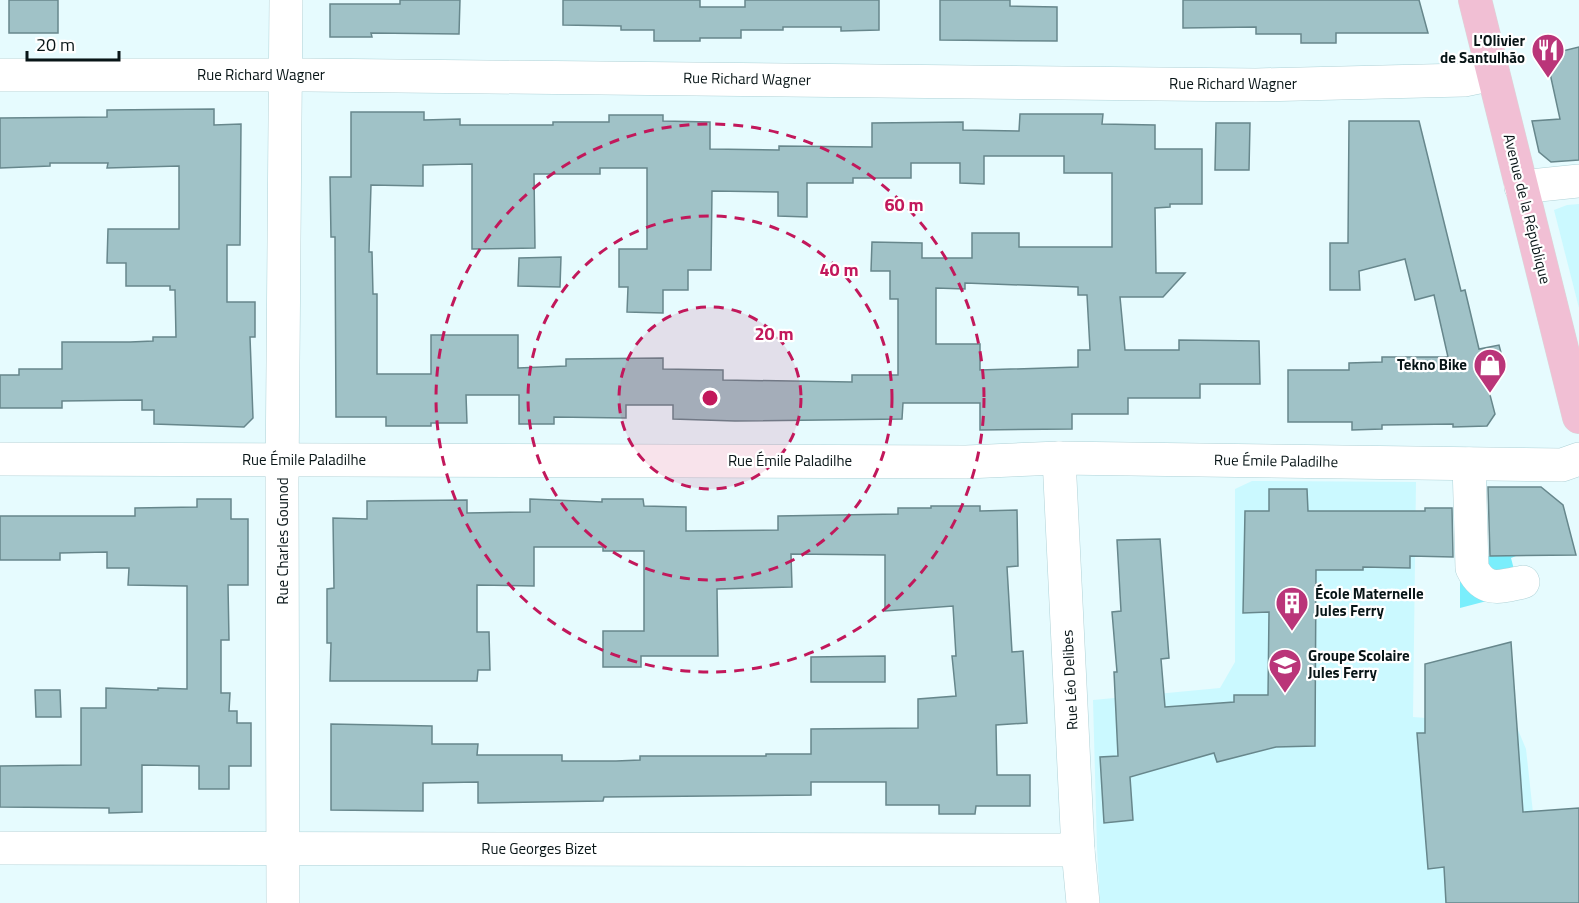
<svg xmlns="http://www.w3.org/2000/svg" width="1579" height="903" font-family="'Titillium Web',sans-serif">
  <style>
    .built { fill: #cbf9ff }
    .green { fill: #7aeefc }
    .building { fill: #a0c2c7; stroke: #67878c; stroke-width: 1.5; fill-rule: evenodd }
    .lines { fill: none; stroke-linecap: round; stroke-linejoin: round }
    .minor-casing { stroke: #afd2d7; stroke-width: 34 }
    .major-casing { stroke: #d7dada; stroke-width: 34 }
    .minor { stroke: #fff; stroke-width: 33 }
    .major { stroke: #f1bfd4; stroke-width: 33 }
    .ring { fill: none; stroke: #c2185b; stroke-width: 3; stroke-dasharray: 10 8 }
    .labels { text-anchor: middle; stroke-width: 4.5; stroke-linejoin: round; paint-order: stroke }
    .poi-label { font-size: 15px; font-weight: bold; fill: #081517; stroke: #fff; text-anchor: end }
    .street-label { font-size: 15px; fill: #081517; stroke: #fff }
    .centre { fill: #c2185b; stroke: #fff; stroke-width: 3 }
    .ring-label { font-size: 18px; text-anchor: middle; font-weight: bold; fill: #c2185b; stroke: #fff; stroke-width: 4.5; stroke-linejoin: round; paint-order: stroke }
  </style>
  <rect width="100%" height="100%" fill="#e6fbfe"/>
  <g class="built">
    <path d="M1579,204V308L1554,210L1567,205Z"/>
    <path d="M1252,481L1416,482L1413,717L1516,725L1526,749L1537,849L1579,903H1100L1097,848L1093,700L1220,688L1235,662V489Z"/>
  </g>
  <path class="green" d="M1514,548L1516,556L1511,558L1517,581L1525,591L1460,608V556H1501Z"/>
  <g class="building">
    <rect x="9" y="0" width="49" height="33"/>
    <path d="M400,0H460L459,34L371,33L372,37H330V4H400Z"/>
    <path d="M563,0H700V7H745V0H879V30L841,31V27H783V30H741V38H700V41H654V30H621V26L563,25Z"/>
    <path d="M940,0H1010V6L1057,7V41L940,40Z"/>
    <path d="M1183,0H1419L1428,33H1336V43H1301V34H1256V27L1183,28Z"/>
    <path d="M1579,47V160L1551,162L1539,152L1532,121L1560,119L1546,55Z"/>
    <path d="M214,109V125L241,124L240,245H227V302H255V337H250L253,418L244,427L154,424V410H142V400L62,401V408H0V375H19V369H62V342H130L153,341V337H176L175,290H170V286H126V263H107L108,229H179V166L107,168L108,163H50V166L0,168V118L107,117V110Z"/>
    <path d="M351,112H424V120L460,119V125H553V122H609V115H663V121L710,122V149L779,150V146L872,147V123L963,122V130L1019,131L1020,114H1103L1102,124L1155,125V149H1202V204H1170V207L1155,208L1156,273H1185L1163,297H1120L1125,350H1179V340L1259,341L1260,384H1200V398H1128V414H1072V429L980,430V403H903L902,419L735,421L673,419V405H626V418L554,417V424H519V395H466L467,423H431V426H386V417H336L335,237H331L330,177H351ZM984,156H1064V173H1112V247H1019V233H972V258H922V243L872,242L871,271H890V299H898V375H852V382L723,380V370L663,369V358L566,359V366L518,368V335H431V374H377V294H373L372,252H369L371,185L423,186V165L472,164V249L535,248L534,174H600V168H647V249H619V287H628L627,312L663,313V290H688V270H711L712,191L778,192V216L807,217V183H853V178H911V163H960V183L984,184ZM965,283L1078,287V295H1087L1090,350H1078V367L980,370V344H936V288L965,289Z"/>
    <path d="M1349,121H1419L1461,291L1465,290L1479,349L1499,345L1505,368L1484,372L1495,414L1487,426L1453,427V424L1382,425V429L1352,430V422H1288V370H1349V363L1382,362V357H1448L1434,295L1415,300L1405,259L1359,271L1360,290H1330V243H1348Z"/>
    <path d="M1216,123H1250L1249,170H1215Z"/>
    <path d="M561,257L560,287L518,286L519,258Z"/>
    <path d="M1488,487H1541L1563,505L1576,555L1490,556Z"/>
    <path d="M1269,489H1307L1308,511H1425V508H1452L1453,557L1410,556V568L1363,567V570H1316L1315,746L1276,747L1217,762L1214,753L1130,777L1133,820L1104,823L1100,757L1118,756L1114,672H1117L1112,612L1121,611L1117,540L1160,539L1169,658L1161,659L1165,707L1234,702V695H1268L1269,612L1243,613L1245,511H1269Z"/>
    <path d="M197,499H231V519H248V585H228L229,640H221V693H230L229,711H237V723H251V766H229V789H199V766L142,765V812L109,813V808L0,807V766L81,765V708H106V688L158,690V688L187,689V586L128,585L129,568H107V552L60,553V560H0V516H135V508L197,507Z"/>
    <path d="M530,499L602,502V499H643L644,506L686,507V531L778,530V516L898,514V508H931V506H980V511L1017,510L1018,566L1007,567L1012,652L1023,651L1027,723L996,725L997,775H1030V806H976L975,814H939V805H886V782H811V795L604,797L603,801L478,803V782L423,783V811L331,810V724L432,726V744H478L477,755H562V761H616L640,760V756H766V754H811V729L918,728V699L956,696L952,656H956L953,606L885,611V555L791,554L792,587L717,589L718,656H641V667H603V631H644V551H603V547H534V586L477,585V632H489L490,670H478L477,681H330L331,643H327V589L334,588L333,518L367,519V501L467,500V513L530,512Z"/>
    <path d="M1511,642L1523,812L1579,808V903H1446L1444,867L1428,869L1417,733H1425V664Z"/>
    <path d="M885,656V682H811V657Z"/>
    <path d="M35,690H60L61,717H36Z"/>
  </g>
  <g class="lines">
    <g class="minor-casing">
      <g id="minor">
        <path d="M0,75H308L1256,85L1464,80L1493,74"/>
        <path d="M1521,187L1579,181"/>
        <path d="M1059,458L1078,850L1083,903"/>
        <path d="M0,459L966,462L1059,458L1562,465L1579,459"/>
        <path d="M1469,464L1472,568C1484,593 1500,587 1523,582"/>
        <path d="M0,848L1078,850"/>
        <path d="M283,903L282,483L286,0"/>
      </g>
    </g>
    <g class="major-casing">
      <path id="major" d="M1475,0L1579,417"/>
    </g>
    <use href="#minor" class="minor"/>
    <use href="#major" class="major"/>
  </g>
  <circle cx="710" cy="398" r="91" fill="#c2185b" fill-opacity=".12"/>
  <g class="ring">
    <circle cx="710" cy="398" r="91"/>
    <circle cx="710" cy="398" r="182"/>
    <circle cx="710" cy="398" r="274"/>
  </g>
  <defs>
    <g id="restaurant-pin" transform="scale(1.725)"><path d="M0 17L-7.5 6A9.5 9.5 0 1 1 7.5 6Z" fill="#ba3579" stroke="#fff"/><path d="M-5-6h1v4h1v-4h1v4h1v-4h1v5L-1.5 .5V6h-2V.5L-5-1ZM5-6V6H3V1.5H1.5Q1.5-4 5-6Z" fill="#fff"/></g>
    <g id="shop-pin" transform="scale(1.725)"><path d="M0 17L-7.5 6A9.5 9.5 0 1 1 7.5 6Z" fill="#ba3579" stroke="#fff"/><path d="M-5-2.5h2.3a2.7 3.5 0 0 1 5.4 0H5L5.5 6h-11ZM-1.5-2.5h3a1.5 2.3 0 0 0-3 0Z" fill="#fff"/></g>
    <g id="building-pin" transform="scale(1.725)"><path d="M0 17L-7.5 6A9.5 9.5 0 1 1 7.5 6Z" fill="#ba3579" stroke="#fff"/><path d="M-4-6H4V6H1V3H-1V6H-4ZM-2.5-4.3h1.7v1.8h-1.7ZM.8-4.3h1.7v1.8H.8ZM-2.5-1h1.7V.8h-1.7ZM.8-1h1.7V.8H.8Z" fill="#fff"/></g>
    <g id="school-pin" transform="scale(1.725)"><path d="M0 17L-7.5 6A9.5 9.5 0 1 1 7.5 6Z" fill="#ba3579" stroke="#fff"/><path d="M0-5L7-2L0 1L-7-2ZM-4 1L0 2.5L4 1V4Q0 6-4 4Z" fill="#fff"/></g>
  </defs>
  <g fill-rule="evenodd">
    <use href="#restaurant-pin" x="1548" y="50"/>
    <use href="#shop-pin" x="1490" y="365"/>
    <use href="#building-pin" x="1292" y="603"/>
    <use href="#school-pin" x="1285" y="665"/>
  </g>
  <g class="labels">
    <g class="poi-label">
      <text x="1525" y="46">L'Olivier<tspan x="1525" dy="17">de Santulhão</tspan></text>
      <text x="1467" y="370">Tekno Bike</text>
      <text x="1315" y="599" text-anchor="start">École Maternelle<tspan x="1315" dy="17">Jules Ferry</tspan></text>
      <text x="1308" y="661" text-anchor="start">Groupe Scolaire<tspan x="1308" dy="17">Jules Ferry</tspan></text>
    </g>
    <g class="street-label">
      <text x="261" y="80">Rue Richard Wagner</text>
      <text transform="translate(747 79) rotate(1)" y="5">Rue Richard Wagner</text>
      <text x="1233" y="89">Rue Richard Wagner</text>
      <text transform="translate(1527 209) rotate(76)" y="5">Avenue de la République</text>
      <text x="304" y="465">Rue Émile Paladilhe</text>
      <text x="790" y="466">Rue Émile Paladilhe</text>
      <text transform="translate(1276 461) rotate(1)" y="5">Rue Émile Paladilhe</text>
      <text transform="translate(283 541) rotate(-90)" y="5">Rue Charles Gounod</text>
      <text transform="translate(1070 680) rotate(-93)" y="5">Rue Léo Delibes</text>
      <text x="539" y="854">Rue Georges Bizet</text>
    </g>
  </g>
  <circle cx="710" cy="398" r="9" class="centre"/>
  <g class="ring-label">
    <text x="904" y="211">60 m</text>
    <text x="839" y="276">40 m</text>
    <text x="774" y="340">20 m</text>
  </g>
  <path d="M27 51v9h92v-9" fill="none" stroke="#081517" stroke-width="3"/>
  <text x="36" y="51" font-size="18" fill="#081517" stroke="#ffffff" stroke-width="4.5" paint-order="stroke">20 m</text>
</svg>
